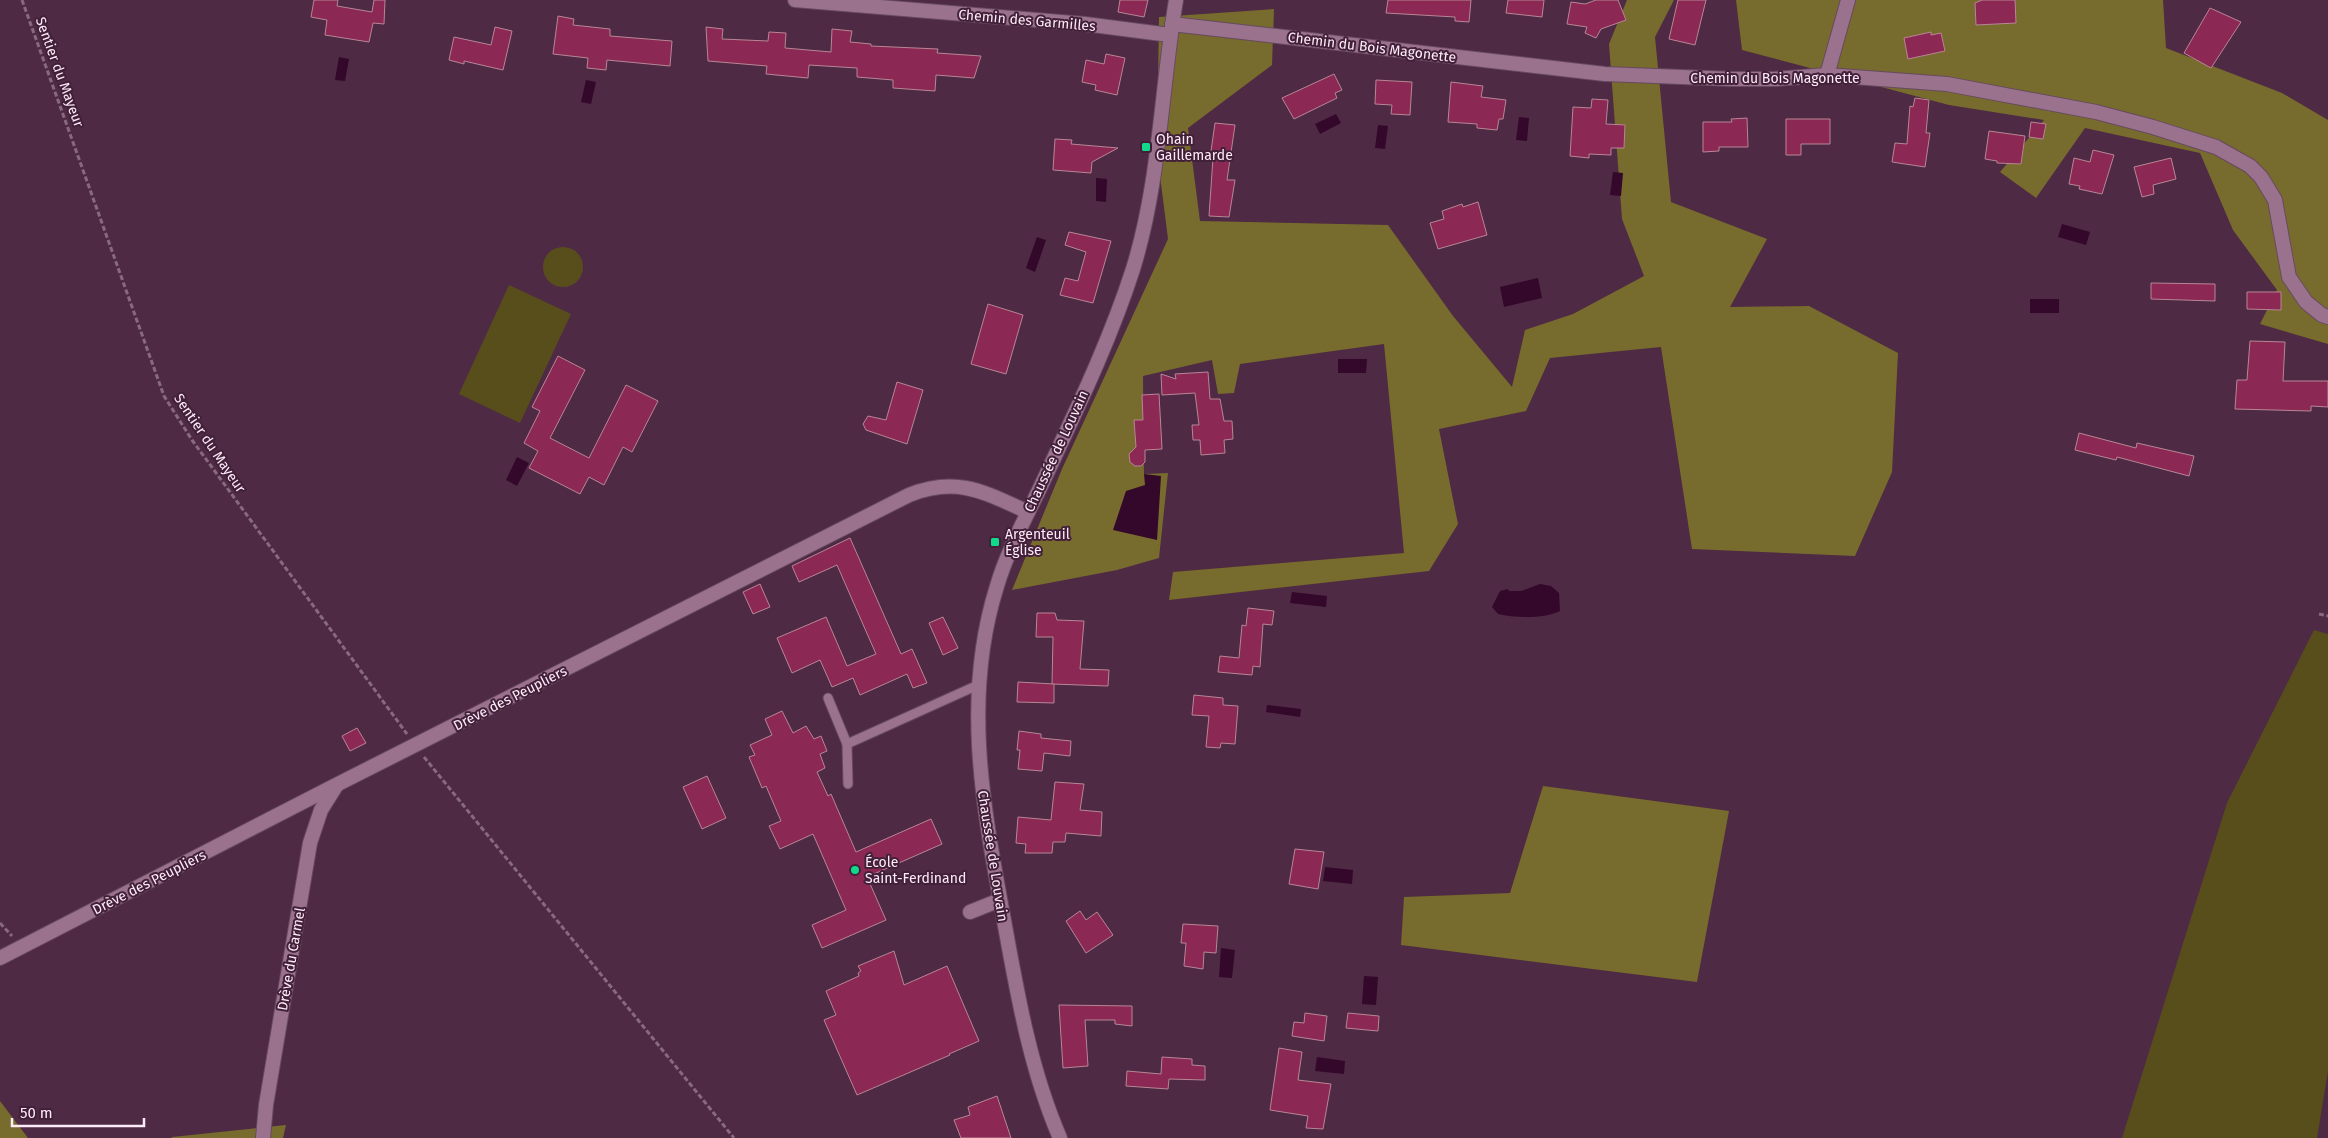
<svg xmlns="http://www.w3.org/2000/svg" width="2328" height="1138" font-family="'Fira Sans',sans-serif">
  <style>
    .green { fill: #584e1c }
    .forest { fill: #776b2d }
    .water { fill: #34082a }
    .building { fill: #8b2853; stroke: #b88696 }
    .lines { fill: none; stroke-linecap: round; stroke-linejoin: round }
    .service-casing { stroke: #674a60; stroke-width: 11 }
    .minor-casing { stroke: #674a60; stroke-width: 16 }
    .secondary-casing { stroke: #674a60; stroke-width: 16 }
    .path { stroke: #886a80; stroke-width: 3; stroke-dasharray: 5 2.5; stroke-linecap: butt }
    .service { stroke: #9b728e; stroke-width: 9 }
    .minor { stroke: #9b728e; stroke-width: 14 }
    .secondary { stroke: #9b728e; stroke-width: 14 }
    .poi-dot { fill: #12d98a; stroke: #422039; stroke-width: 2 }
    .labels { text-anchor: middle; stroke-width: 4; stroke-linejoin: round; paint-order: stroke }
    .street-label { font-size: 14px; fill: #feebf8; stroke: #422039 }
    .poi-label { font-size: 14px; fill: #feebf8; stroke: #422039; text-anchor: start }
  </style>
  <rect width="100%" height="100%" fill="#4e2a44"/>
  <g class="green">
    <circle cx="563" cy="267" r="20"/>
    <path d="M509,285L571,314L520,423L459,394Z"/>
    <path d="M2314,630L2328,634V1071L2317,1138H2122L2227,803Z"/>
  </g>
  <g class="forest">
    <path d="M1627,0H1674L1655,37L1671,202L1767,239L1730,307L1809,306L1898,353L1892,472L1855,556L1692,549L1661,347L1550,358L1526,411L1439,429L1458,524L1429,571L1169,600L1173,572L1404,553L1384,344L1240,364L1234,393L1218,394L1212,360L1143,376L1144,474L1168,473L1159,558L1117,570L1012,590L1062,469L1168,239L1157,152L1159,17L1274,9L1272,65L1188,128L1200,221L1388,225L1453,316L1512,387L1525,330L1573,314L1644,276L1622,219L1609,44Z"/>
    <path d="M1736,0H2163L2166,48L2282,93L2328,120V344L2260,324L2277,290L2233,230L2200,153L2085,128L2036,198L2000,172L2044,120L1949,105L1742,50Z"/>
    <path d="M1543,786L1729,811L1697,982L1401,945L1404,897L1510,893Z"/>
    <path d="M0,1101L28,1138H0Z"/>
    <path d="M286,1125L283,1138H171L172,1137Z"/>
  </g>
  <g class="water">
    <path d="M339,57L349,59L345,81L335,80Z"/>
    <path d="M586,80L596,82L591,104L581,102Z"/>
    <path d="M1336,114L1341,123L1320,134L1315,124Z"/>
    <path d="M1519,117L1529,118L1527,141L1516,140Z"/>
    <path d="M1378,125L1388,126L1385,149L1375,148Z"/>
    <path d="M1613,172L1623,173L1621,196L1610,195Z"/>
    <path d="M1096,178L1107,179L1106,202L1096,201Z"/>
    <path d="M2062,224L2090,232L2086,245L2058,237Z"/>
    <path d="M1037,237L1046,240L1035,272L1026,268Z"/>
    <path d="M1538,278L1542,298L1504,307L1500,287Z"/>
    <rect x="2030" y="299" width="29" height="14"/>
    <path d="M1338,359H1367L1366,373H1338Z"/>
    <path d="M517,457L529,463L517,486L506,480Z"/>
    <path d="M1144,474L1161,476L1157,540L1113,530L1126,491L1145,485Z"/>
    <path d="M1540,584L1551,586L1559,593L1560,611C1544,619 1516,618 1498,614L1492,607L1500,591L1508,589L1509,591H1521Z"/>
    <path d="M1292,592L1327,596L1326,607L1290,603Z"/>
    <path d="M1267,705L1301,709L1300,717L1266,712Z"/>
    <path d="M1325,867L1353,870L1352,884L1323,881Z"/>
    <path d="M1221,948L1235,950L1232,978L1219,977Z"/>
    <path d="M1364,976L1378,977L1376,1005L1362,1004Z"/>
    <path d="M1317,1057L1345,1061L1344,1074L1315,1071Z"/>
  </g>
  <g class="building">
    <path d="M314,0H338L337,6L372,12L374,0H385L384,24L373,23L369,42L325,35L327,20L311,17Z"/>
    <path d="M1120,0H1148L1144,17L1118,12Z"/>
    <path d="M1388,0H1471L1469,22L1455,21V17L1386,13Z"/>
    <path d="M1508,0H1544L1542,17L1506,13Z"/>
    <path d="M1596,0H1618L1626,20L1601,29L1596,38L1585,33L1587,27L1567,24L1571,2L1585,4Z"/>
    <path d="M1678,0H1706L1695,45L1669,39Z"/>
    <path d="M1982,0H2015L2016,23L1976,25L1975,3Z"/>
    <path d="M2210,8L2241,22L2211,68L2184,53Z"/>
    <path d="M558,16L574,19L573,25L610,29V36L672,41L670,66L607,60L606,70L587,68L588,58L553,54Z"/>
    <path d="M495,27L512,31L503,70L464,61V64L449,60L454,37L491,45Z"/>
    <path d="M706,27L723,29L722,39L768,41L769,32L786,33L785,48L831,52L832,29L852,31L850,42L871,44V46L938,49L937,53L981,56L974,78L936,75L935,91L893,88V80L857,77V68L809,65L808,78L766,74L767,66L708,61Z"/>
    <path d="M1931,32V35L1941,33L1945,51L1908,59L1904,38Z"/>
    <path d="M1106,54L1125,58L1117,95L1095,90L1096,85L1082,82L1086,60L1104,64Z"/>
    <path d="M1334,74L1342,90L1335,93L1337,98L1294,119L1282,98Z"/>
    <path d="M1376,80L1412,82L1410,115L1391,114L1392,105L1375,104Z"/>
    <path d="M1451,82L1483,86L1481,97L1506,100L1503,119H1499L1497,130L1477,128V124L1448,122Z"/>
    <path d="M1915,98L1929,100L1926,133H1930L1925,167L1892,162L1895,143L1907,144L1910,106L1913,107Z"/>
    <path d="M1592,99L1608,100L1606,124L1625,125L1624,148H1611V155L1589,154V158L1570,156L1573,107L1591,108Z"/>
    <path d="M1747,118L1748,147H1719V151L1703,152V122H1732L1731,119Z"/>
    <path d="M1786,119H1830V144H1801V155H1786Z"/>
    <path d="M2031,122L2046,124L2043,139L2029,137Z"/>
    <path d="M1215,123L1235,125L1227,180H1235L1229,217L1209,216L1213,158H1210Z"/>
    <path d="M1989,131L2025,136L2021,164L1997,163V161L1985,159Z"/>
    <path d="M1055,139L1072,140L1071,144L1118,148L1092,162L1091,173L1053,170Z"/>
    <path d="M2093,150L2114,155L2102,194L2079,189L2080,186L2069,184L2074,158L2090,162Z"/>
    <path d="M2171,158L2176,179L2153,185L2154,194L2142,197L2134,167Z"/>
    <path d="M1478,202L1487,235L1438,249L1430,223L1444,219L1442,211L1462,204L1463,207Z"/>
    <path d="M1069,232L1111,241L1093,303L1060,295L1065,278L1078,281L1086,252L1065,245Z"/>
    <path d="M2151,283L2215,284V301L2151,299Z"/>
    <path d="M2247,292H2281V310L2247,309Z"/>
    <path d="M988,304L1023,315L1006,374L971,364Z"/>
    <path d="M2250,341L2285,342L2283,381H2328V407L2311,406V411L2235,409L2237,380H2247Z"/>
    <path d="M558,356L585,370L550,438L589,458L626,385L658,401L632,452L623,447L604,485L589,477L580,494L529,468L538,451L524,443L540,411L532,407Z"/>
    <path d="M1208,372L1210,399H1220L1224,421H1232L1233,439L1224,440L1225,453L1201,455L1200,440H1193L1192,425H1199L1195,393L1162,395L1161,374L1176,379L1175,374Z"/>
    <path d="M897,382L923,390L907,444L866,430L863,424L868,416L886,420Z"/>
    <path d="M1159,394L1162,449L1145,450V462L1141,466H1135L1130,462L1129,454L1136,447L1134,420H1143L1142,395Z"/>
    <path d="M2079,433L2136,448L2137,443L2194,456L2189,476L2117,457L2116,460L2075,450Z"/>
    <path d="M850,538L901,654L912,649L927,683L913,688L907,674L860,695L853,678L832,687L820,660L792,673L777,638L826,617L847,666L876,654L837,565L799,582L792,566Z"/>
    <path d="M760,584L770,607L753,614L743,592Z"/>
    <path d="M1248,608L1274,611L1272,625L1263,624L1260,667L1253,666L1252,675L1218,672L1220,656L1239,658L1242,625L1246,626Z"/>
    <path d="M1037,613H1055L1057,620L1084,621L1080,669L1109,670L1108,686L1052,684L1053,637H1036Z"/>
    <path d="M943,617L958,648L943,655L929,623Z"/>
    <path d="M1018,682L1054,684V703L1017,702Z"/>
    <path d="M1194,695L1223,698V705L1238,706L1235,744L1221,743L1220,748L1206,747L1209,716L1192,715Z"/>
    <path d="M782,711L793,733L806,726L814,739L821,736L827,751L820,754L825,768L817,772L828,796L831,794L856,852L931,819L942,844L867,877L886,920L822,948L812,925L846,910L813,834L780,849L769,826L781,821L766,786L762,788L749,757L755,755L750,745L772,735L765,719Z"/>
    <path d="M357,728L366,743L350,751L342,736Z"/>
    <path d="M1019,731L1041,734V738L1071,741L1070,756L1044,753L1042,771L1018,769L1020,750H1017Z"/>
    <path d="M707,776L726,818L702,829L683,787Z"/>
    <path d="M1055,782L1084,784L1080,810L1102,812L1101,836L1066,833L1065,842H1053L1052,853H1025L1026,844L1016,843L1018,817L1051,820Z"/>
    <path d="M1295,849L1324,852L1318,889L1289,884Z"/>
    <path d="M1080,911L1086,920L1097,912L1113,935L1086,953L1066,921Z"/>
    <path d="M1183,924L1218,926L1216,953L1204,952L1203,969L1184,966L1186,943H1181Z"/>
    <path d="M894,951L904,985L947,966L979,1041L949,1054L950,1055L857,1095L824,1020L836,1015L826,991L859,976L858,973L861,971L858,966Z"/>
    <path d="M1059,1005L1132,1006V1026L1115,1024V1020H1085L1088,1066L1063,1068Z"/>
    <path d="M1305,1013L1327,1016L1324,1041L1292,1036L1294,1022L1304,1023Z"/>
    <path d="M1348,1013L1379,1016L1378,1031L1346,1028Z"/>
    <path d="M1279,1048L1302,1052L1298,1080L1331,1084L1323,1129L1306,1128L1308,1116L1270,1110Z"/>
    <path d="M1162,1057L1192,1059V1065L1205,1066V1080L1169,1079L1168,1089L1126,1086L1127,1071L1161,1074Z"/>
    <path d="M997,1096L1011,1138H961L954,1120L970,1115L968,1107Z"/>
  </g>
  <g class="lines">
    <g class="service-casing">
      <g id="service">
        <path d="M828,698L847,744L978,685"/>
        <path d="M847,744L848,784"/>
      </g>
    </g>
    <g class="minor-casing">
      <g id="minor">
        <path d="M795,0L1085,24L1170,35"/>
        <path d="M1172,24L1605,74L1733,79H1775L1827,75L1947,84L2096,112L2153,127L2216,147L2250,166L2261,177L2275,200L2289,277L2306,302L2322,315L2328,317"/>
        <path d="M1827,75L1848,0"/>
        <path d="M970,912L1000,900"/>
        <path d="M0,958L336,785L909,495C957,476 984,492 1028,512"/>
        <path d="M263,1138L266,1105L310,843L321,810L336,786"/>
      </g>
    </g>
    <g class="secondary-casing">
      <path id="secondary" d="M1060,1138C1031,1071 1018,998 1005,926C984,811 961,700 997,586C1007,552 1025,519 1040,488C1073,417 1109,344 1133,269C1160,182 1161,90 1176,0"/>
    </g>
    <g class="path">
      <path d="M22,0L164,396L192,440L407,734"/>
      <path d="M2319,614L2328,616"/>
      <path d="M424,757L734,1138"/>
      <path d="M0,923L12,936"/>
    </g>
    <use href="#service" class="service"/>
    <use href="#minor" class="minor"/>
    <use href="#secondary" class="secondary"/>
  </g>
  <g class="poi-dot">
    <rect x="1141" y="142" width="10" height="10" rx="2.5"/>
    <rect x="990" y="537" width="10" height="10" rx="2.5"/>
    <circle cx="855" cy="870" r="5"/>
  </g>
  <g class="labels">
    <g class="street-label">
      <text transform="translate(1027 20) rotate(5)" y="5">Chemin des Garmilles</text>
      <text transform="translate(1372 47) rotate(7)" y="5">Chemin du Bois Magonette</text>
      <text transform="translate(60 72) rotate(70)" y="5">Sentier du Mayeur</text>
      <text x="1775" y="83">Chemin du Bois Magonette</text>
      <text transform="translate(210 443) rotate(56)" y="5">Sentier du Mayeur</text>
      <text transform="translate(1056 451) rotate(-65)" y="5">Chaussée de Louvain</text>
      <text transform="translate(510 698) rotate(-27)" y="5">Drève des Peupliers</text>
      <text transform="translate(993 856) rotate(81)" y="5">Chaussée de Louvain</text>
      <text transform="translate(149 882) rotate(-27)" y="5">Drève des Peupliers</text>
      <text transform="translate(291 959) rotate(-80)" y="5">Drève du Carmel</text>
    </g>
    <g class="poi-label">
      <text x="1156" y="144">Ohain<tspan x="1156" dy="16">Gaillemarde</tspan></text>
      <text x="1005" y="539">Argenteuil<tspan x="1005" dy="16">Église</tspan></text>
      <text x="865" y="867">École<tspan x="865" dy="16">Saint-Ferdinand</tspan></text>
    </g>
  </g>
  <path d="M12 1118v8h132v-8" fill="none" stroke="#feebf8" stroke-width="2.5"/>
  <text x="20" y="1118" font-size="15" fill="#feebf8" stroke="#422039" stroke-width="4" paint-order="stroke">50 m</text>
</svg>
